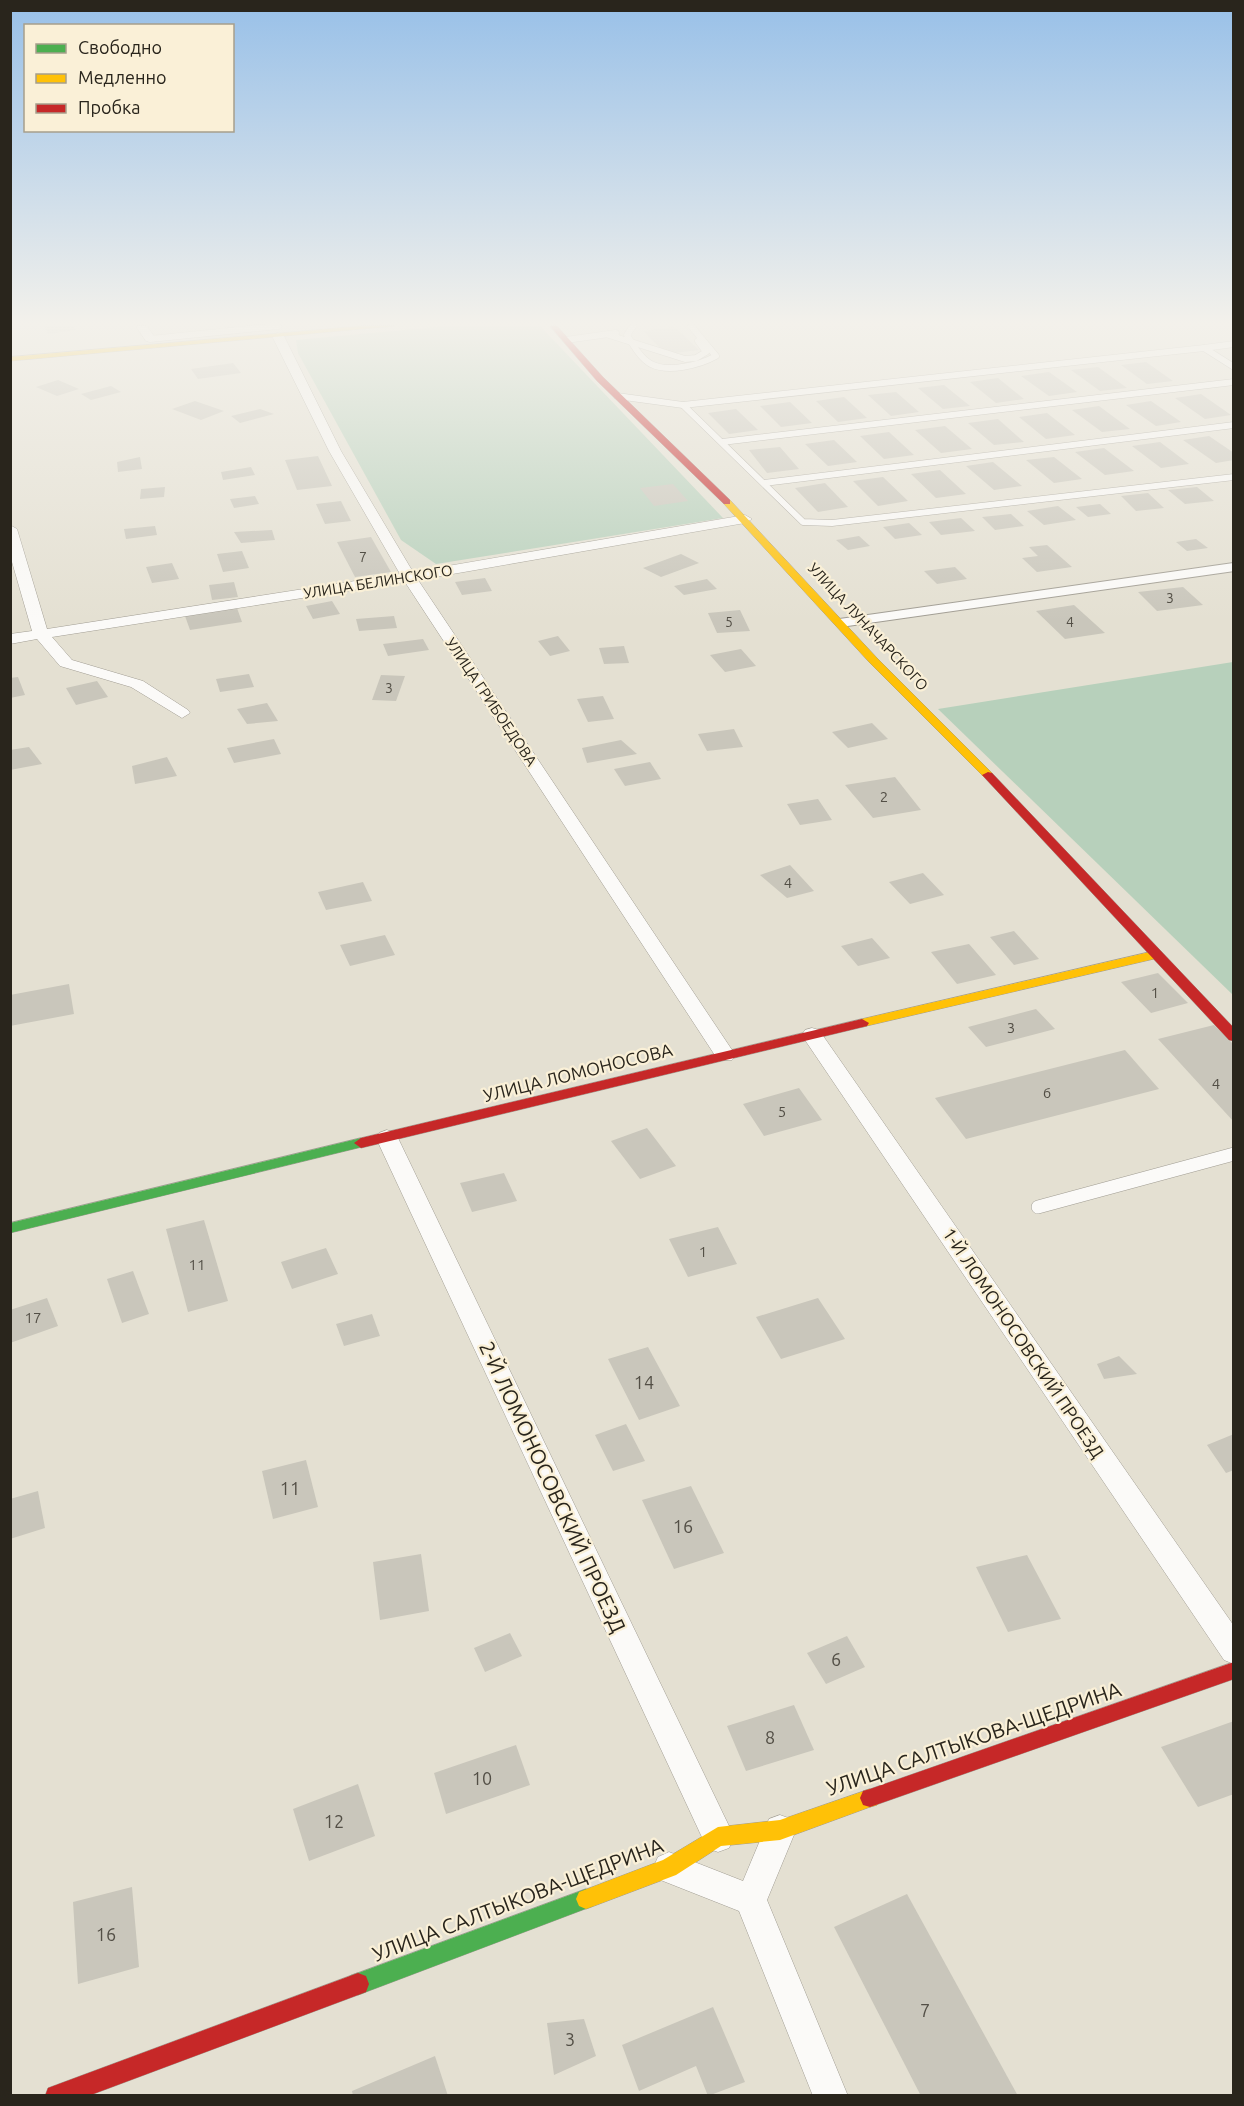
<svg xmlns="http://www.w3.org/2000/svg" width="1244" height="2106" font-family="Ubuntu,sans-serif">
  <style>
    .forest { fill: #b7d0bb }
    .building { fill: #c9c6bb }
    .lines { fill: none; stroke-linecap: round; stroke-linejoin: round }
    .lane-far2-casing { stroke: #a19d93; stroke-width: 7 }
    .lane-far1-casing { stroke: #a19d93; stroke-width: 10 }
    .lane-casing { stroke: #a19d93; stroke-width: 14 }
    .street-casing { stroke: #a19d93; stroke-width: 1 }
    .fast-casing { stroke: #a19d93; stroke-width: 1 }
    .slow-casing { stroke: #a19d93; stroke-width: 1 }
    .jam-casing { stroke: #a19d93; stroke-width: 1 }
    .lane-far2 { stroke: #fbfaf8; stroke-width: 6 }
    .lane-far1 { stroke: #fbfaf8; stroke-width: 8 }
    .lane { stroke: #fbfaf8; stroke-width: 13 }
    .street { fill: #fbfaf8; fill-rule: evenodd }
    .fast { fill: #4caf50; fill-rule: evenodd }
    .slow { fill: #ffc107; fill-rule: evenodd }
    .jam { fill: #c62828; fill-rule: evenodd }
    .labels { text-anchor: middle; stroke-width: 4.5; stroke-linejoin: round; paint-order: stroke }
    .far-number-label { font-size: 14px; fill: #534f46 }
    .far-street-label { font-size: 15px; fill: #29251c; stroke: #faf0d7 }
    .number-label { font-size: 15px; fill: #534f46 }
    .street-label { font-size: 18px; fill: #29251c; stroke: #faf0d7 }
    .near-number-label { font-size: 18px; fill: #534f46 }
    .near-street-label { font-size: 21px; fill: #29251c; stroke: #faf0d7 }
  </style>
  <rect width="100%" height="100%" fill="#e4e0d2"/>
  <g class="forest">
    <path d="M447,326H540L723,518L436,564L401,540L298,353L296,340Z"/>
    <path d="M1233,662H1234L1233,995L938,709Z"/>
  </g>
  <g class="building">
    <path d="M44,326H74L76,330L48,334Z"/>
    <path d="M675,327L699,350L666,354L643,331Z"/>
    <path d="M1146,362L1173,381L1147,384L1121,365Z"/>
    <path d="M233,363L241,373L198,379L191,369Z"/>
    <path d="M1098,367L1127,388L1100,391L1071,370Z"/>
    <path d="M1049,372L1077,392L1049,396L1021,376Z"/>
    <path d="M998,378L1024,399L996,403L970,382Z"/>
    <path d="M58,380L79,389L57,396L36,387Z"/>
    <path d="M944,385L970,406L943,409L918,388Z"/>
    <path d="M111,386L121,392L91,400L81,394Z"/>
    <path d="M896,392L919,412L891,416L868,395Z"/>
    <path d="M1201,394L1231,415L1205,419L1175,398Z"/>
    <path d="M844,397L867,418L838,422L816,401Z"/>
    <path d="M195,401L224,411L201,420L172,409Z"/>
    <path d="M1151,401L1181,422L1156,426L1126,405Z"/>
    <path d="M790,402L812,423L781,427L760,406Z"/>
    <path d="M1099,406L1130,429L1102,432L1072,410Z"/>
    <path d="M260,409L274,414L240,423L231,416Z"/>
    <path d="M736,409L758,430L729,434L708,413Z"/>
    <path d="M1047,413L1075,435L1046,439L1019,417Z"/>
    <path d="M998,419L1024,442L994,445L968,423Z"/>
    <path d="M945,426L972,449L941,453L915,430Z"/>
    <path d="M889,432L914,455L884,459L860,436Z"/>
    <path d="M1209,436L1234,453V460L1216,463L1183,440Z"/>
    <path d="M834,440L857,462L828,466L805,444Z"/>
    <path d="M1160,442L1189,464L1161,468L1132,446Z"/>
    <path d="M780,447L799,469L767,473L749,450Z"/>
    <path d="M1104,448L1134,471L1105,475L1075,452Z"/>
    <path d="M318,456L332,486L297,490L285,460Z"/>
    <path d="M140,457L142,469L118,472L117,462Z"/>
    <path d="M1054,457L1082,479L1054,483L1026,460Z"/>
    <path d="M993,462L1022,486L994,490L966,466Z"/>
    <path d="M251,467L255,475L223,480L221,472Z"/>
    <path d="M940,470L966,494L936,498L911,474Z"/>
    <path d="M883,477L908,501L878,506L853,481Z"/>
    <path d="M825,483L848,507L818,512L795,488Z"/>
    <path d="M673,484L688,501L654,506L640,488Z"/>
    <path d="M165,487L164,497L140,499L141,489Z"/>
    <path d="M1197,487L1214,501L1185,504L1168,490Z"/>
    <path d="M1148,493L1164,508L1136,511L1121,496Z"/>
    <path d="M255,496L259,504L234,508L230,499Z"/>
    <path d="M341,501L351,521L325,524L316,504Z"/>
    <path d="M1100,504L1111,514L1088,517L1076,507Z"/>
    <path d="M1058,506L1076,520L1044,525L1027,511Z"/>
    <path d="M1011,514L1024,526L995,530L982,517Z"/>
    <path d="M961,518L975,531L941,535L929,522Z"/>
    <path d="M909,523L922,535L895,539L883,527Z"/>
    <path d="M155,526L157,535L126,539L124,529Z"/>
    <path d="M272,530L275,540L241,543L234,532Z"/>
    <path d="M859,536L870,546L848,550L836,540Z"/>
    <path d="M371,537L391,572L355,577L337,542Z"/>
    <path d="M1196,539L1208,548L1187,551L1176,542Z"/>
    <path d="M1047,545L1072,567L1037,572L1022,558L1038,556L1029,547Z"/>
    <path d="M242,551L249,568L223,572L217,554Z"/>
    <path d="M681,554L699,563L661,577L643,568Z"/>
    <path d="M172,563L179,579L152,583L146,567Z"/>
    <path d="M955,567L967,579L937,584L924,571Z"/>
    <path d="M485,578L492,591L462,595L455,582Z"/>
    <path d="M707,579L717,589L684,595L674,586Z"/>
    <path d="M234,582L238,597L212,600L209,585Z"/>
    <path d="M1183,587L1203,605L1157,611L1138,592Z"/>
    <path d="M332,601L340,614L313,619L306,606Z"/>
    <path d="M1074,605L1105,633L1065,639L1036,611Z"/>
    <path d="M237,608L242,622L190,630L185,616Z"/>
    <path d="M740,610L750,631L717,633L708,613Z"/>
    <path d="M394,616L397,628L359,631L356,619Z"/>
    <path d="M558,636L570,651L550,656L538,641Z"/>
    <path d="M423,639L429,650L388,656L383,644Z"/>
    <path d="M624,646L629,663L604,664L599,648Z"/>
    <path d="M741,649L756,666L725,672L710,655Z"/>
    <path d="M249,674L254,687L220,692L216,679Z"/>
    <path d="M381,675L405,676L396,701L372,700Z"/>
    <path d="M18,677L25,695L10,698V678Z"/>
    <path d="M97,681L108,697L76,705L66,688Z"/>
    <path d="M603,696L614,719L588,722L577,699Z"/>
    <path d="M267,703L278,721L247,724L237,709Z"/>
    <path d="M872,723L888,739L848,748L832,732Z"/>
    <path d="M734,729L743,747L707,751L698,734Z"/>
    <path d="M274,739L281,754L234,763L227,748Z"/>
    <path d="M621,740L637,754L587,763L582,748Z"/>
    <path d="M29,747L42,764L10,770V750Z"/>
    <path d="M167,757L177,776L135,784L132,766Z"/>
    <path d="M650,762L661,779L625,786L614,769Z"/>
    <path d="M895,777L921,810L873,818L845,785Z"/>
    <path d="M818,799L832,820L800,825L787,804Z"/>
    <path d="M790,865L814,891L787,898L760,875Z"/>
    <path d="M923,873L944,895L910,904L889,882Z"/>
    <path d="M363,882L372,901L326,910L318,892Z"/>
    <path d="M1014,931L1039,959L1014,965L990,937Z"/>
    <path d="M385,935L395,955L350,966L340,945Z"/>
    <path d="M872,938L890,958L858,966L841,946Z"/>
    <path d="M969,944L996,975L957,984L931,952Z"/>
    <path d="M1158,973L1188,1003L1151,1013L1121,982Z"/>
    <path d="M69,984L74,1014L10,1026V995Z"/>
    <path d="M1036,1009L1055,1029L986,1047L968,1027Z"/>
    <path d="M1214,1025L1234,1045V1122L1158,1039Z"/>
    <path d="M1125,1050L1159,1089L966,1139L935,1098Z"/>
    <path d="M799,1088L822,1120L764,1136L743,1104Z"/>
    <path d="M647,1128L676,1166L640,1179L611,1141Z"/>
    <path d="M504,1173L517,1201L472,1212L460,1183Z"/>
    <path d="M204,1220L228,1301L188,1312L166,1229Z"/>
    <path d="M718,1227L737,1264L688,1277L669,1239Z"/>
    <path d="M326,1248L338,1274L292,1289L281,1262Z"/>
    <path d="M133,1271L149,1314L122,1323L107,1279Z"/>
    <path d="M47,1298L58,1326L10,1343V1310Z"/>
    <path d="M818,1298L845,1339L781,1359L756,1317Z"/>
    <path d="M372,1314L380,1336L344,1346L336,1324Z"/>
    <path d="M648,1347L680,1406L639,1420L608,1359Z"/>
    <path d="M1119,1356L1137,1374L1104,1379L1097,1364Z"/>
    <path d="M626,1424L645,1461L613,1471L595,1435Z"/>
    <path d="M1234,1434V1470L1226,1473L1207,1445Z"/>
    <path d="M306,1460L318,1507L273,1519L262,1471Z"/>
    <path d="M691,1486L724,1553L674,1569L642,1500Z"/>
    <path d="M38,1491L45,1528L10,1539V1499Z"/>
    <path d="M421,1554L429,1611L380,1620L373,1562Z"/>
    <path d="M1027,1555L1061,1619L1008,1632L976,1567Z"/>
    <path d="M510,1633L522,1656L485,1672L474,1648Z"/>
    <path d="M847,1636L865,1667L826,1684L807,1653Z"/>
    <path d="M794,1705L814,1750L746,1771L727,1726Z"/>
    <path d="M1234,1721V1794L1198,1807L1161,1747Z"/>
    <path d="M516,1745L530,1785L446,1814L434,1773Z"/>
    <path d="M358,1784L375,1836L309,1861L293,1809Z"/>
    <path d="M132,1887L139,1967L78,1984L73,1902Z"/>
    <path d="M907,1894L1018,2096H921L834,1927Z"/>
    <path d="M713,2007L745,2082L708,2096L696,2066L639,2091L622,2045Z"/>
    <path d="M584,2019L596,2056L554,2075L547,2023Z"/>
    <path d="M435,2056L448,2096H353L352,2091Z"/>
  </g>
  <g class="lines">
    <g class="lane-far2-casing">
      <g id="lane-far2">
        <path d="M633,326L627,335C633,345 641,359 651,364C668,373 700,365 716,356L691,326"/>
        <path d="M609,335L685,359L696,358L706,352L698,341"/>
        <path d="M150,339L278,326"/>
        <path d="M566,340L616,333"/>
        <path d="M1204,348L1234,344"/>
        <path d="M617,396L683,405L1204,348L1234,367"/>
        <path d="M683,405L803,522L832,523L1234,477"/>
        <path d="M722,442L1234,382"/>
        <path d="M764,483L1234,425"/>
      </g>
    </g>
    <g class="lane-far1-casing">
      <path id="lane-far1" d="M840,623L1234,567"/>
    </g>
    <g class="lane-casing">
      <path id="lane" d="M1038,1207L1234,1154"/>
    </g>
    <g class="street-casing">
      <g id="street">
        <path d="M136,326H147L156,339L154,341H146Z"/>
        <path d="M278,333L284,336L341,451L413,572L745,515L752,519L745,523L418,580L732,1050L736,1055L732,1060H718L405,582L52,637L72,660L143,681L188,710L190,713L182,718L131,687L60,666L37,639L10,644V634L32,631L10,555V525L17,529L47,629L400,574L329,451L272,336Z"/>
        <path d="M812,1028L819,1030L1234,1626V1664L1224,1660L805,1040L802,1035L805,1030Z"/>
        <path d="M387,1130L395,1133L398,1138L729,1826L734,1837L729,1848L718,1852L707,1848L376,1138L379,1133Z"/>
        <path d="M780,1815L791,1819L796,1830L767,1900L848,2096H813L739,1911L658,1879L653,1868L658,1857L669,1852L743,1881L769,1819Z"/>
      </g>
    </g>
    <g class="fast-casing">
      <g id="fast">
        <path d="M361,1138L368,1143L366,1146L10,1233V1223Z"/>
        <path d="M586,1889L593,1892L596,1899L593,1906L358,1995L350,1992L347,1984L350,1976Z"/>
      </g>
    </g>
    <g class="slow-casing">
      <g id="slow">
        <path d="M361,326H394L10,361V357Z"/>
        <path d="M724,500H730L877,658L992,773V777H984L869,662L724,504Z"/>
        <path d="M1154,951L1160,955L1158,958L862,1027L855,1023L862,1019Z"/>
        <path d="M870,1789L877,1791L880,1798L877,1805L870,1807L780,1840L721,1846L676,1875L586,1909L579,1906L576,1899L579,1892L663,1860L718,1827L780,1820Z"/>
      </g>
    </g>
    <g class="jam-casing">
      <g id="jam">
        <path d="M550,326H557L603,377L730,500V504H724L597,381Z"/>
        <path d="M988,772L992,773L1234,1028V1041L1229,1040L984,777L982,775Z"/>
        <path d="M862,1019L869,1023L867,1026L361,1148L354,1143L361,1138Z"/>
        <path d="M1234,1662V1679L870,1807L863,1805L860,1798L863,1791L870,1789Z"/>
        <path d="M358,1973L366,1976L369,1984L366,1992L358,1995L88,2096H45L48,2088L56,2085Z"/>
      </g>
    </g>
    <use href="#lane-far2" class="lane-far2"/>
    <use href="#lane-far1" class="lane-far1"/>
    <use href="#lane" class="lane"/>
    <use href="#street" class="street"/>
    <use href="#fast" class="fast"/>
    <use href="#slow" class="slow"/>
    <use href="#jam" class="jam"/>
  </g>
  <linearGradient id="sky" x2="0" y2="1"><stop stop-color="#98c0e8"/><stop offset="0.52" stop-color="#f3f1eb"/><stop offset="1" stop-color="#f3f1eb" stop-opacity="0"/></linearGradient>
  <rect width="1244" height="621" fill="url(#sky)"/>
  <g class="labels">
    <g class="far-number-label">
      <text x="363" y="562">7</text>
      <text x="1170" y="603">3</text>
      <text x="729" y="627">5</text>
      <text x="1070" y="627">4</text>
      <text x="389" y="693">3</text>
    </g>
    <g class="far-street-label">
      <text transform="translate(378 582) rotate(-9)" y="5">УЛИЦА БЕЛИНСКОГО</text>
      <text transform="translate(868 627) rotate(47)" y="5">УЛИЦА ЛУНАЧАРСКОГО</text>
      <text transform="translate(491 702) rotate(56)" y="5">УЛИЦА ГРИБОЕДОВА</text>
    </g>
    <g class="number-label">
      <text x="884" y="802">2</text>
      <text x="788" y="888">4</text>
      <text x="1155" y="998">1</text>
      <text x="1011" y="1033">3</text>
      <text x="1216" y="1089">4</text>
      <text x="1047" y="1098">6</text>
      <text x="782" y="1117">5</text>
      <text x="703" y="1257">1</text>
      <text x="197" y="1270">11</text>
      <text x="33" y="1323">17</text>
    </g>
    <g class="street-label">
      <text transform="translate(578 1073) rotate(-14)" y="6">УЛИЦА ЛОМОНОСОВА</text>
      <text transform="translate(1023 1343) rotate(56)" y="6">1-Й ЛОМОНОСОВСКИЙ ПРОЕЗД</text>
    </g>
    <g class="near-number-label">
      <text x="644" y="1389">14</text>
      <text x="290" y="1495">11</text>
      <text x="683" y="1533">16</text>
      <text x="836" y="1666">6</text>
      <text x="770" y="1744">8</text>
      <text x="482" y="1785">10</text>
      <text x="334" y="1828">12</text>
      <text x="106" y="1941">16</text>
      <text x="925" y="2017">7</text>
      <text x="570" y="2046">3</text>
    </g>
    <g class="near-street-label">
      <text transform="translate(552 1487) rotate(65)" y="7">2-Й ЛОМОНОСОВСКИЙ ПРОЕЗД</text>
      <text transform="translate(974 1739) rotate(-19)" y="7">УЛИЦА САЛТЫКОВА-ЩЕДРИНА</text>
      <text transform="translate(518 1900) rotate(-21)" y="7">УЛИЦА САЛТЫКОВА-ЩЕДРИНА</text>
    </g>
  </g>
  <rect width="1244" height="2106" fill="none" stroke="#29251c" stroke-width="24"/>
  <rect x="24" y="24" width="210" height="108" fill="#faf0d7" stroke="#a69f8c" stroke-width="1.5"/>
  <rect x="36" y="44" width="30" height="9" fill="#4caf50" stroke="#a69f8c" stroke-width="1.5"/>
  <text x="78" y="54" font-size="18" fill="#29251c">Свободно</text>
  <rect x="36" y="74" width="30" height="9" fill="#ffc107" stroke="#a69f8c" stroke-width="1.5"/>
  <text x="78" y="84" font-size="18" fill="#29251c">Медленно</text>
  <rect x="36" y="104" width="30" height="9" fill="#c62828" stroke="#a69f8c" stroke-width="1.5"/>
  <text x="78" y="114" font-size="18" fill="#29251c">Пробка</text>
</svg>
